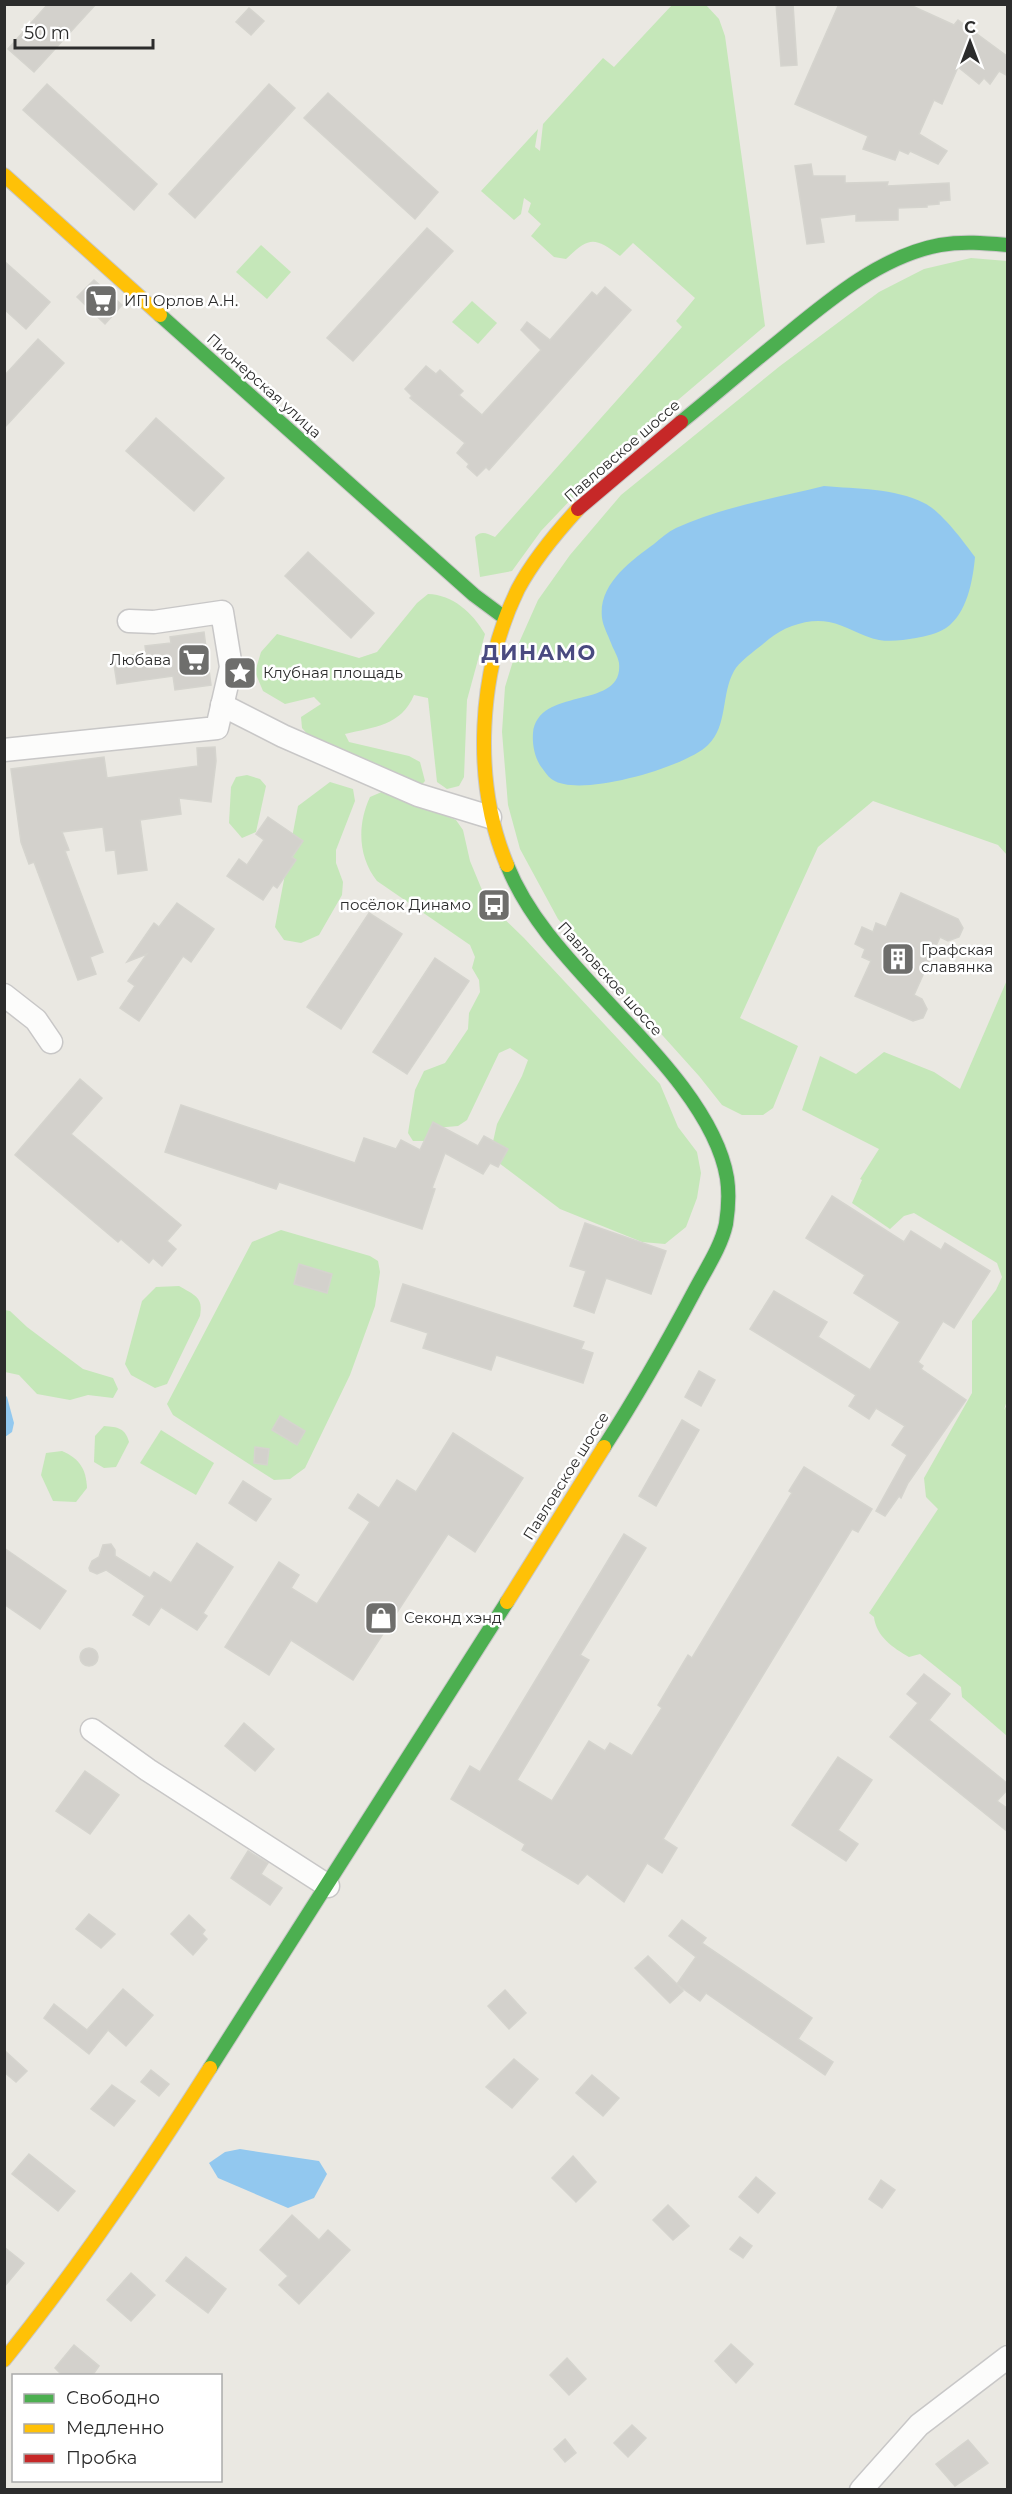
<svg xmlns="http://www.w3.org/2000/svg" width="1012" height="2494" font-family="Montserrat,sans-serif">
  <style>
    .green { fill: #c5e7b9; fill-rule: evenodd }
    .water { fill: #92c8ef }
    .building { fill: #d3d1cc; stroke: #d5d4ce; stroke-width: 1.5 }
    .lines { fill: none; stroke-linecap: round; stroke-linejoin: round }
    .street-casing { stroke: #c8c7c7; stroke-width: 25 }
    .fast-casing { stroke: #c8c7c7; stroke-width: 16 }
    .slow-casing { stroke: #c8c7c7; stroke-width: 16 }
    .jam-casing { stroke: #c8c7c7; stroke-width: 16 }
    .street { stroke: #fcfcfb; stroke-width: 22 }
    .fast { stroke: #4caf50; stroke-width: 14 }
    .slow { stroke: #ffc107; stroke-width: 14 }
    .jam { stroke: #c62828; stroke-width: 14 }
    .labels { text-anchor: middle; stroke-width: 5; stroke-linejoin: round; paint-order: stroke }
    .poi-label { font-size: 15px; fill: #2c2c2c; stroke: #fff; text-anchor: start }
    .street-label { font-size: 15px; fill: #2c2c2c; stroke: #fff }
    .district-label { font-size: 21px; font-weight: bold; letter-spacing: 1.5px; fill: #4a4a80; stroke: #fff }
  </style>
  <rect width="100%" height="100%" fill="#eae8e2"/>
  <g class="green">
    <path d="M672,5H706L719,19L725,36L765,326L611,457L541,531L512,571L480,577L475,537C482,530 487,534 495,537L682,327L676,321L695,298L633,243L620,256C594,236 589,237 566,259L554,257L531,236L541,224L528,212L531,203L524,198L521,214L514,220L481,191L538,129L535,147L540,151L543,124L603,58L614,67Z"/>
    <path d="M261,245L291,272L267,299L236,272Z"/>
    <path d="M971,258L1007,261V855L998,845L873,801L818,847L740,1018L798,1046L773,1108L763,1115H742L722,1105L699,1076L558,919L520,849L508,805L502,732L505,687L518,645L538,600L570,555L621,495L780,366L879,292L924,269Z"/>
    <path d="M472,301L497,323L478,344L452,322Z"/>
    <path d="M428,594C453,595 472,612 485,634L467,700L464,777L459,786L447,789L437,782L428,698L414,695C401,726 374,727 345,734L349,742L409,756L420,762L425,781L416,791L316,744L302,728L301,717L321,704L314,697L285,704L263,691L255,672L261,652L277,634L359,658L377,652L417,603Z"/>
    <path d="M247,775L260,779L266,786L256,832L242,838L229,823L231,787L236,777Z"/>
    <path d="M330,782L353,789L355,801L336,850V863L343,882L342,895L319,935L301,943L284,940L275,927L298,806Z"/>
    <path d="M384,791L456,820L463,830L470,861L487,902L524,938L660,1084L678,1127L697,1152L701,1173L697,1198L686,1227L665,1244L642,1242L560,1209L499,1163L492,1146L497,1124L522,1076L528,1060L510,1048L499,1053L467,1120L458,1126L435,1128L426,1141H413L408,1133L415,1090L424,1071L445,1063L468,1029L469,1013L480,992L479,980L472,968L475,957L470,945L377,881C358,857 357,825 370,797Z"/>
    <path d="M1007,980L1008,1397L1004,1410L1007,1405V1736L962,1697L961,1687L920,1654L909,1657C893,1648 876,1636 874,1617L869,1613L938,1509L926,1497L924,1478L972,1393V1321L996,1290L1002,1277L997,1263L914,1213L904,1216L890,1229L852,1203L862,1180L860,1179L879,1149L802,1110L820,1056L856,1074L884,1052L934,1072L960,1089Z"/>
    <path d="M281,1230L370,1256L378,1261L380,1272L375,1306L350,1375L305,1468L290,1479L274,1480L173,1415L167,1404L252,1242ZM299,1265L332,1274L327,1293L294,1284Z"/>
    <path d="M179,1286C194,1295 204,1297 200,1316L167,1384L155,1388L131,1375L125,1364L142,1301L156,1287Z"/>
    <path d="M5,1310L10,1311L27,1327L83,1369L113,1378L118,1389L113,1398L88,1395L70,1400L37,1394L19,1375L5,1372Z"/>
    <path d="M104,1426C118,1427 125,1428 129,1442L116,1467L104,1468L94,1462L95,1436Z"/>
    <path d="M161,1430L214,1463L196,1495L140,1463Z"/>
    <path d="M62,1451C80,1459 86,1469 87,1488L76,1502L53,1501L41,1475L46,1453Z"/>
  </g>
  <g class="water">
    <path d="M824,486C857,489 894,488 924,503C941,511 964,542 975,557C973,580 967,614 946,628C937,634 926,636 916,638C904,640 891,642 879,640C862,637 846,625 829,622C809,618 785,626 769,639C760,647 739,661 734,671C721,694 728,726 708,745C686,767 580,798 553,780C549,778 545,772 542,768C535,759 532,745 533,733C538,685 624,711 619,663C618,656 613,649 611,643C608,635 603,626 602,618C598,584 631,561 654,544C661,538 668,532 676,528C722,507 775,498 824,486Z"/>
    <path d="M5,1395L7,1397L14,1423L12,1432L5,1437Z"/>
    <path d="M240,2149L319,2161L327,2174L314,2198L288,2208L218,2178L209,2163L225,2152Z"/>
  </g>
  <g class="building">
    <path d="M48,4H96L34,72L8,49Z"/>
    <path d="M776,4H793L797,65L781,66Z"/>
    <path d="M839,4H908L954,25L958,20L1008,57V76L999,71L990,84L984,78L979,84L958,67L942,104L934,100L919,134L947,151L938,164L910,151L908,154L899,150L895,160L863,149L868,136L795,104Z"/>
    <path d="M249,8L264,21L251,35L236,22Z"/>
    <path d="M47,84L157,184L134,210L23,110Z"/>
    <path d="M269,84L295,108L195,218L169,194Z"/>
    <path d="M328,93L438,192L415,219L304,118Z"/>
    <path d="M811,164L813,176H845V183L888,182L887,186L949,183L950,200L939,201V204L927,205V207L898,208V220L856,221V214L820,218L824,242L807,244L795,166Z"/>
    <path d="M427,228L453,251L353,361L327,338Z"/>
    <path d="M4,261L50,302L26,329L4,309Z"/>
    <path d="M94,280L122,305L105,324L77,297Z"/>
    <path d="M605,287L631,310L489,470L486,467L477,476L467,467L469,464L457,453L465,443L410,398L412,396L405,389L426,366L436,374L440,370L463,391L459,395L482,415L541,350L521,330L527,322L550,340L592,292L597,296Z"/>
    <path d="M38,339L64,363L4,428V376Z"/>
    <path d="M156,418L224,478L194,511L126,451Z"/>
    <path d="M308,552L374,613L351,638L285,576Z"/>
    <path d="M204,632L211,685L175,690L173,676L117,684L113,658L146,653L145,646L171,643L170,637Z"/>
    <path d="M215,747L216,761L211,802L179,798L181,814L140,820L147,870L118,874L115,850L106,851L103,827L62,832L69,850L65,851L103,952L90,957L96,974L78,980L34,862L29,864L21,842L11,769L104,757L107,778L198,766L197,748Z"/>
    <path d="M268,817L303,841L292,857L296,860L277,888L273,885L263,900L227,876L239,859L247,865L264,840L256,834Z"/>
    <path d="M901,893L958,919L963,928L959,937L948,941L940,937L914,995L922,999L927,1009L923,1018L913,1021L855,996L871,961L862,957L865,949L855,944L862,927L873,932L876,923L886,927Z"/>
    <path d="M177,903L214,929L191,962L183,956L139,1021L120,1008L135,986L128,981L147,954L127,962L154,923L159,927Z"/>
    <path d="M369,913L402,934L341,1029L307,1007Z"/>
    <path d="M435,958L469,981L407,1074L373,1052Z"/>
    <path d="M80,1079L102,1098L71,1134L181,1225L167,1241L176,1249L162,1266L153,1258L149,1263L121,1239L118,1242L15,1155Z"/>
    <path d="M181,1105L355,1163L364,1138L396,1149L401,1140L420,1150L433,1122L478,1146L484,1136L508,1149L498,1167L490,1163L483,1174L445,1153L432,1188L435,1189L422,1229L279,1182L276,1189L165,1152Z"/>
    <path d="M832,1196L904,1242L911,1231L941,1250L945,1243L990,1271L954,1328L943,1321L918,1362L923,1366L921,1369L966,1400L908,1483L901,1498L899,1496L885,1516L876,1511L907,1455L892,1445L905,1426L876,1408L869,1419L849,1406L856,1395L750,1329L774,1291L827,1322L818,1337L870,1370L900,1322L854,1293L865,1275L806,1238Z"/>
    <path d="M585,1223L666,1251L651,1294L606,1278L594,1313L574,1306L586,1271L570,1266Z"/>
    <path d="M299,1264L332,1274L327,1293L294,1284Z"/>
    <path d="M403,1284L584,1342L581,1349L593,1353L583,1383L496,1355L491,1370L423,1348L428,1333L391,1321Z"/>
    <path d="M699,1371L715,1380L701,1406L685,1397Z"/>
    <path d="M280,1416L305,1431L297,1445L272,1430Z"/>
    <path d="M682,1420L699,1430L656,1506L639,1496Z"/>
    <path d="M453,1433L523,1478L475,1552L448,1534L353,1680L291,1640L269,1675L225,1647L279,1562L299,1575L291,1588L317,1604L370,1522L349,1508L358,1494L379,1508L397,1480L416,1492Z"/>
    <path d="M255,1447L269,1449L267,1465L254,1463Z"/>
    <path d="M804,1467L872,1509L858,1532L852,1529L663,1839L677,1848L662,1873L647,1863L624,1902L587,1874L578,1884L522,1850L525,1844L451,1799L470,1766L480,1772L624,1534L646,1548L580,1655L589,1660L517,1780L552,1801L589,1741L605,1751L610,1743L632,1756L662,1708L658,1705L688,1655L692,1658L792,1493L789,1491Z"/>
    <path d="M243,1481L271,1499L256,1521L229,1503Z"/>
    <path d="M197,1543L233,1567L203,1613L207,1616L197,1630L161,1607L149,1625L133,1615L145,1596L106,1570L97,1574L90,1571L89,1568L92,1561L99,1557L103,1545L111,1544L115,1550V1556L150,1578L154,1572L171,1583Z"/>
    <path d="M4,1548L66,1591L40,1629L4,1604Z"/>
    <circle cx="89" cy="1657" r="9"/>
    <path d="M924,1674L950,1694L929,1720L1008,1784V1789L997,1801L1008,1809V1832L890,1737L918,1703L907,1694Z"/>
    <path d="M244,1723L274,1749L255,1771L225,1746Z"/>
    <path d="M838,1757L872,1780L838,1830L858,1844L846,1861L792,1825Z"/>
    <path d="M85,1771L119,1795L90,1834L56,1811Z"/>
    <path d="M248,1851L268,1863L261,1874L282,1888L270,1905L231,1878Z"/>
    <path d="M89,1914L115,1934L101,1948L76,1929Z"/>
    <path d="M189,1915L205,1930L202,1934L207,1939L193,1955L171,1934Z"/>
    <path d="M682,1920L706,1938L702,1943L812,2018L798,2039L833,2062L825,2075L706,1993L700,2001L678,1985L683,1991L670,2003L635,1968L648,1956L677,1984L696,1957L669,1936Z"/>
    <path d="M123,1989L153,2015L126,2046L108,2030L89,2054L44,2018L54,2004L87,2030Z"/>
    <path d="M505,1990L526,2013L509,2029L488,2006Z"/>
    <path d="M4,2050L27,2071L16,2082L4,2072Z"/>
    <path d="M514,2059L538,2079L512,2108L486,2087Z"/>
    <path d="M151,2070L169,2084L159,2096L141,2082Z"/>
    <path d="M592,2075L619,2098L603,2116L576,2093Z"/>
    <path d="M112,2085L135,2101L114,2126L91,2109Z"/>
    <path d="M29,2154L75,2191L58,2211L12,2174Z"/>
    <path d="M573,2156L596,2182L576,2202L552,2178Z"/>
    <path d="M756,2177L775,2193L758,2213L739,2197Z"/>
    <path d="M881,2180L895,2190L882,2208L869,2199Z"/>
    <path d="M668,2205L689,2226L673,2240L653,2220Z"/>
    <path d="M292,2215L319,2240L328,2230L350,2250L299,2304L279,2285L288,2276L260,2250Z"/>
    <path d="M740,2237L752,2246L743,2258L730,2249Z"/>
    <path d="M4,2247L24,2263L4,2287Z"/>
    <path d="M186,2257L226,2289L208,2313L166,2281Z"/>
    <path d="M131,2273L155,2295L131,2321L107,2300Z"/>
    <path d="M731,2344L753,2364L736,2383L715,2361Z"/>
    <path d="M74,2345L99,2366L92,2376H63L55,2368Z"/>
    <path d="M567,2358L586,2379L569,2395L550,2375Z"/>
    <path d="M632,2425L646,2438L628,2457L614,2443Z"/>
    <path d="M565,2439L576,2453L565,2462L554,2449Z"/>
    <path d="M968,2440L988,2463L955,2486L936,2464Z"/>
  </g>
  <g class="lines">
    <g class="street-casing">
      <g id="street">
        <path d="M222,705L283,736L418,795L490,817"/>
        <path d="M4,750L217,728L231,667L222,612L154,622L129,621"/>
        <path d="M4,995L36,1020L51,1042"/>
        <path d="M92,1730L148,1770L328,1886"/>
        <path d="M861,2490L919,2425L1008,2357"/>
      </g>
    </g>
    <g class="fast-casing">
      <g id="fast">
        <path d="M160,315L474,595L505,618"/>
        <path d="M681,422C712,397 742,371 773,346C821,307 876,257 940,245C963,241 985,243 1008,245"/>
        <path d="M507,865C530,922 574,965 615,1010C656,1053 717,1117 727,1178C729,1191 728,1211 726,1224C721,1247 706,1269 695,1290C667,1343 637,1396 604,1447"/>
        <path d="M210,2068L507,1602"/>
      </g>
    </g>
    <g class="slow-casing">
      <g id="slow">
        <path d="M4,175L160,315"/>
        <path d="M507,865C472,781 478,671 518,589C534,559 555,534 578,509"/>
        <path d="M507,1602L604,1447"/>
        <path d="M4,2360C79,2267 146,2169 210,2068"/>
      </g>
    </g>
    <g class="jam-casing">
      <path id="jam" d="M578,509L681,422"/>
    </g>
    <use href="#street" class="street"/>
    <use href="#fast" class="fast"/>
    <use href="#slow" class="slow"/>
    <use href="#jam" class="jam"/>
  </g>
  <defs>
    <g id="supermarket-square" transform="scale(1.725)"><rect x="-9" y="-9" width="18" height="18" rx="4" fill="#6e6e6c" stroke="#fff"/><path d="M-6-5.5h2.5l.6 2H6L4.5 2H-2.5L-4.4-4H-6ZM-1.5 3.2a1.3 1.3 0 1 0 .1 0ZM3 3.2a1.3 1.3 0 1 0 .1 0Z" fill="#fff"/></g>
    <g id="sight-square" transform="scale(1.725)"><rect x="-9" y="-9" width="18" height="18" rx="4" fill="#6e6e6c" stroke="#fff"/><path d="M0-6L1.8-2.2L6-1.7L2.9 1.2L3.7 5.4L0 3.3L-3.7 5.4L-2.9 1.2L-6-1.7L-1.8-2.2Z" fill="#fff"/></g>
    <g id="bus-square" transform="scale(1.725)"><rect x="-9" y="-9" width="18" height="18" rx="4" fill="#6e6e6c" stroke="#fff"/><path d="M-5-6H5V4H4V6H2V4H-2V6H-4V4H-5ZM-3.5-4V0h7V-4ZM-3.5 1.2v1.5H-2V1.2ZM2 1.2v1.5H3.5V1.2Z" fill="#fff"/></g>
    <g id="building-square" transform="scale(1.725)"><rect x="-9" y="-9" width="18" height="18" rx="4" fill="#6e6e6c" stroke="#fff"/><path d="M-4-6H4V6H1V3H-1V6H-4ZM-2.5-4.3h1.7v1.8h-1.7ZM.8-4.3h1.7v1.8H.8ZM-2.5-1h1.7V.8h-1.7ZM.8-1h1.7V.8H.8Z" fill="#fff"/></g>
    <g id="shop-square" transform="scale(1.725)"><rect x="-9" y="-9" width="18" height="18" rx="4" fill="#6e6e6c" stroke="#fff"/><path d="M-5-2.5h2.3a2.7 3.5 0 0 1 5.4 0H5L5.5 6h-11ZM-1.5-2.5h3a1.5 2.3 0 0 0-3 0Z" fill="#fff"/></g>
  </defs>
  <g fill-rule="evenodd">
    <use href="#supermarket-square" x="101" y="301"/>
    <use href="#supermarket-square" x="194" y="660"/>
    <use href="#sight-square" x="240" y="673"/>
    <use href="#bus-square" x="494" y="905"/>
    <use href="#building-square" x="898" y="959"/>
    <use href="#shop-square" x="381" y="1618"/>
  </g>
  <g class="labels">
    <g class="poi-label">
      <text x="124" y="306">ИП Орлов А.Н.</text>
      <text x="171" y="665" text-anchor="end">Любава</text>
      <text x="263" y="678">Клубная площадь</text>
      <text x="471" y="910" text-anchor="end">посёлок Динамо</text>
      <text x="921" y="955">Графская<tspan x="921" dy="17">славянка</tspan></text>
      <text x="404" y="1623">Секонд хэнд</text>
    </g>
    <g class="street-label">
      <text transform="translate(264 386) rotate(42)" y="5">Пионерская улица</text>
      <text transform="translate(622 451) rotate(-41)" y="5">Павловское шоссе</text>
      <text transform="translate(610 979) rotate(48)" y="5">Павловское шоссе</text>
      <text transform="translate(566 1476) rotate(-58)" y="5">Павловское шоссе</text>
    </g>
    <g class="district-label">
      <text x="539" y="660">ДИНАМО</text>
    </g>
  </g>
  <rect width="1012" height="2494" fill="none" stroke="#2c2c2c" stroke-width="12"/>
  <rect x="12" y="2374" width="210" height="108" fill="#ffffff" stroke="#ababab" stroke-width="1.5"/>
  <rect x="24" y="2394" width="30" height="9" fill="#4caf50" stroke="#ababab" stroke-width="1.5"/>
  <text x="66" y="2404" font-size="18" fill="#2c2c2c">Свободно</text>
  <rect x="24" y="2424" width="30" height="9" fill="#ffc107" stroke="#ababab" stroke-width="1.5"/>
  <text x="66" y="2434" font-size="18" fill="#2c2c2c">Медленно</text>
  <rect x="24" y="2454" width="30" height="9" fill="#c62828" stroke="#ababab" stroke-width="1.5"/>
  <text x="66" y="2464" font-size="18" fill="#2c2c2c">Пробка</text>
  <g transform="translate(970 42)" stroke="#ffffff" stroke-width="4.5" paint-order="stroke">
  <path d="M0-4.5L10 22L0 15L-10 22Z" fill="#2c2c2c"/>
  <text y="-9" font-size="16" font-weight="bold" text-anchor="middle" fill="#2c2c2c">С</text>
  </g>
  <path d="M15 39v9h138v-9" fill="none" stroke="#2c2c2c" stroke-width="3"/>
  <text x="24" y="39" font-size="18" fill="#2c2c2c" stroke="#ffffff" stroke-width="4.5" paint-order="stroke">50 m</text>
</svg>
